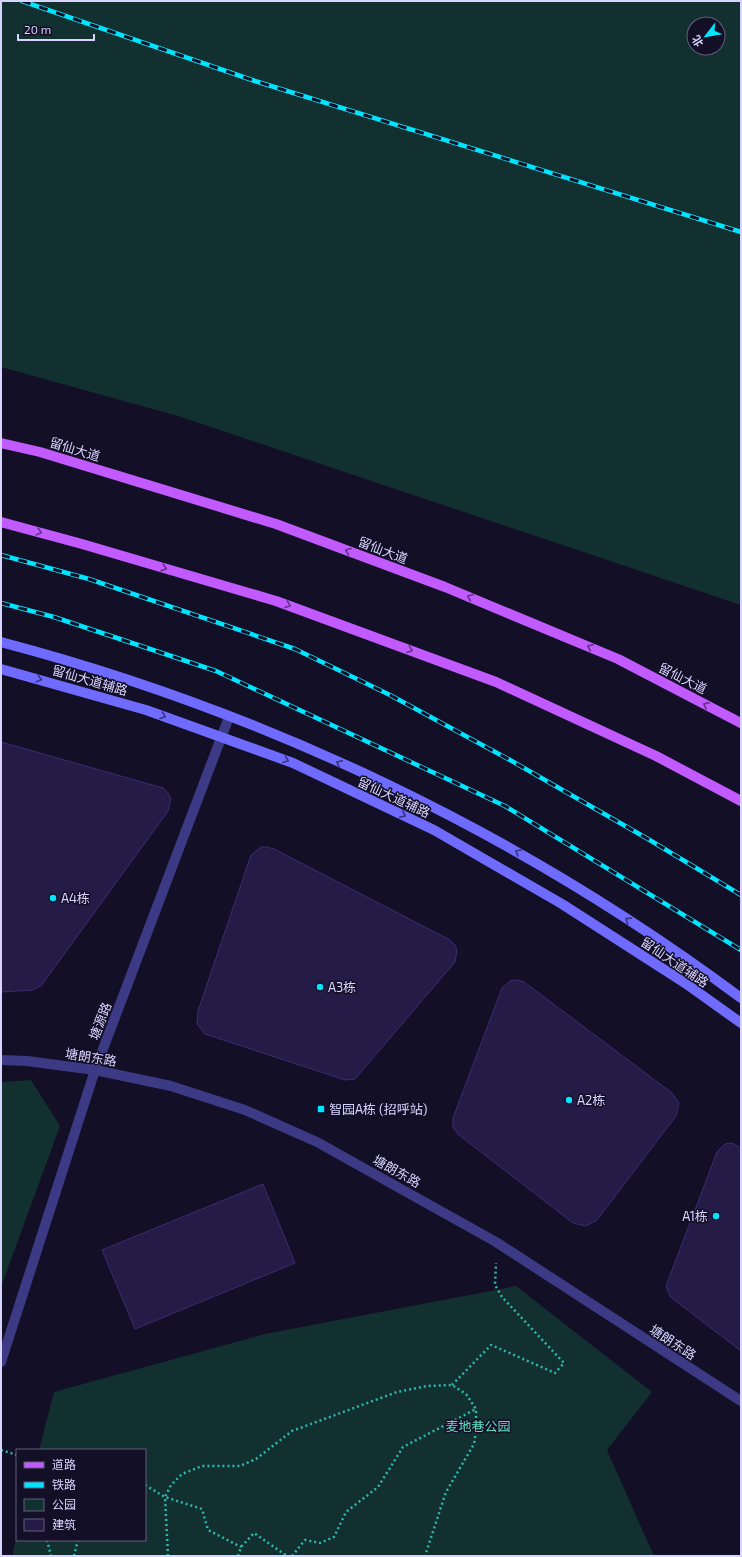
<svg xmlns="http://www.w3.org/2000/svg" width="742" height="1557" font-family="'Exo 2','Noto Sans SC',sans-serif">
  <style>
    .green { fill: #12302f; fill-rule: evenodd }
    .building { fill: #241b47; stroke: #3b2d73 }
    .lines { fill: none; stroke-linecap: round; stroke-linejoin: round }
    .path { stroke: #2fb8b0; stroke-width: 2.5; stroke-dasharray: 2 3; stroke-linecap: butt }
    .minor { stroke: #3d3a85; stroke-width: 10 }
    .secondary { stroke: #6f6bff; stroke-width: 10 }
    .primary { stroke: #c25bff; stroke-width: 10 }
    .rail-casing { stroke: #00e5ff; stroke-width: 4.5 }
    .rail { stroke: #130f26; stroke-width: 3; stroke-dasharray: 9; stroke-linecap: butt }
    .oneway { stroke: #623188 }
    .oneway2 { stroke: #38347d }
    .poi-dot { fill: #00e5ff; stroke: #130f26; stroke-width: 1.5 }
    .labels { text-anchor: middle; stroke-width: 3; stroke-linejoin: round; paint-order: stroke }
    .street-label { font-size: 13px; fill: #d9d4ff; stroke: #130f26 }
    .poi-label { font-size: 13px; fill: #d9d4ff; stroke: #130f26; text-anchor: start }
    .park-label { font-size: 13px; fill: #5fe0c0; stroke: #130f26 }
  </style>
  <rect width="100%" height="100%" fill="#130f26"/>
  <g class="green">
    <path d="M1,1H741V605L178,416L1,367ZM694,24H718V48H694Z"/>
    <path d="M31,1080L60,1126L1,1287V1082Z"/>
    <path d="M516,1286L652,1392L607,1450L654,1556H12L17,1535V1540H145V1450H39L54,1392L265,1334Z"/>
  </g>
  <g class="building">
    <path d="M1,742L163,788L168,793L171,799L168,811L41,986L32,990L1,992Z"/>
    <path d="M261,847H267L274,849L450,940L455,945L457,951L455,962L355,1079L345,1080L205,1034L197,1024L198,1011L251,855Z"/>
    <path d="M517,980L524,982L672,1093L679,1103L676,1116L597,1220L586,1226L573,1223L459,1135L453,1128V1118L502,988L510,981Z"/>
    <path d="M732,1143L741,1148V1351L673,1299L670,1296L666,1286L717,1152L725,1144Z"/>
    <path d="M263,1184L295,1263L135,1329L102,1250Z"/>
  </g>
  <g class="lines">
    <g class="path">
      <path d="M452,1385L491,1345L555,1373L564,1363L502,1297L495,1285L496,1263"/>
      <path d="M1,1450L17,1455"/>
      <path d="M145,1485L165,1497L202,1509L208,1530L241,1547"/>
      <path d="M47,1540L51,1556"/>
      <path d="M74,1556L78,1540"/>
      <path d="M168,1556L165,1497L171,1485L182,1474L202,1466H240L256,1459L292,1431L397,1392L427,1386L452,1385L466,1394L476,1409V1431L474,1444L446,1492L425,1556"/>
      <path d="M238,1556L241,1547L254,1533L287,1556"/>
      <path d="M292,1556L305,1540L320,1543L334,1537L346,1512L378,1487L403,1447L476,1409"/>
    </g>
    <g class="minor">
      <path d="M1,1060L27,1061L95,1070L171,1086L245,1110L317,1142L496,1242L741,1401"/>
      <path d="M1,1362L95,1070L229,717"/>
    </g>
    <g class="secondary">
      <path d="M1,642C267,712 521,834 741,998"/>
      <path d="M1,669L146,710L293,763L434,830L562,904L685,983L741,1023"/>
    </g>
    <g class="primary">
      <path d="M1,443L40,452L276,524L445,587L618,659L741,723"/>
      <path d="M1,522L82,544L276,601L496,682L656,756L741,801"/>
    </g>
    <g class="rail-casing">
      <g id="rail">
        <path d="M22,1L255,81L741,232"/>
        <path d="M1,555L89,579L295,649L390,695L510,760L648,839L741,895"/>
        <path d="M1,603L54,617L216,671L505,806L741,950"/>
      </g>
    </g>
    <use href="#rail" class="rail"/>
  </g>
  <defs><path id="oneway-chevron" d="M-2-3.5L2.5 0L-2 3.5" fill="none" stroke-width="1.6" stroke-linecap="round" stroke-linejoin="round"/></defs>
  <g class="oneway">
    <use href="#oneway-chevron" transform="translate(39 532) rotate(15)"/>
    <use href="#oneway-chevron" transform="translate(348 551) rotate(-159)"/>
    <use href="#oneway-chevron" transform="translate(164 568) rotate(16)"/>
    <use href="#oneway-chevron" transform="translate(470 597) rotate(-157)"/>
    <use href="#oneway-chevron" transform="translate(288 605) rotate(20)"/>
    <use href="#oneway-chevron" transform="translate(590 647) rotate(-157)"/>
    <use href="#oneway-chevron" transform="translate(410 650) rotate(20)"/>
    <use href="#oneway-chevron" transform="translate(706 705) rotate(-153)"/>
  </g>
  <g class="oneway2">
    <use href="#oneway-chevron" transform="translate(39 679) rotate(15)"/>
    <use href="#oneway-chevron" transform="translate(163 716) rotate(20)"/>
    <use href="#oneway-chevron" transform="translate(286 760) rotate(20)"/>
    <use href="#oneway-chevron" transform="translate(339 763) rotate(-155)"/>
    <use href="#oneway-chevron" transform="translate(403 815) rotate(25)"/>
    <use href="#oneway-chevron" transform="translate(518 852) rotate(-149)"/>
    <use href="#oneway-chevron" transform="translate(628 920) rotate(-147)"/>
  </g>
  <g class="poi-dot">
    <circle cx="53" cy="898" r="4"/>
    <circle cx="320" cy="987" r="4"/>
    <circle cx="569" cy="1100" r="4"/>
    <rect x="317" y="1105" width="8" height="8" rx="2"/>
    <circle cx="716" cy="1216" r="4"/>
  </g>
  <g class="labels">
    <g class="street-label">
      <text transform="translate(75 449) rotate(17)" y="5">留仙大道</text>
      <text transform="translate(383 550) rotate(21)" y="5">留仙大道</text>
      <text transform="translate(683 678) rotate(27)" y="5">留仙大道</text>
      <text transform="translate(90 680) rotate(16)" y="5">留仙大道辅路</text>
      <text transform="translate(394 797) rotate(25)" y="5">留仙大道辅路</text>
      <text transform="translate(675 962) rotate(34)" y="5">留仙大道辅路</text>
      <text transform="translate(100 1021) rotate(-69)" y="5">塘源路</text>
      <text transform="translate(91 1057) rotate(9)" y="5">塘朗东路</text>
      <text transform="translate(397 1171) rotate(29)" y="5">塘朗东路</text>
      <text transform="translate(673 1342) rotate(33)" y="5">塘朗东路</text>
    </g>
    <g class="poi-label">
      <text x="61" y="903">A4栋</text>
      <text x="328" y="992">A3栋</text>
      <text x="577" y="1105">A2栋</text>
      <text x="329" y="1114">智园A栋 (招呼站)</text>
      <text x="708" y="1221" text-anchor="end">A1栋</text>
    </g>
    <g class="park-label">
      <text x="478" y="1431">麦地巷公园</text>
    </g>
  </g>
  <rect width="742" height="1557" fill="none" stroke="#d9d4ff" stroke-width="4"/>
  <rect x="16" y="1449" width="130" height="92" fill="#130f26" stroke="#625e7d"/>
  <rect x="24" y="1462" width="20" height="6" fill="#c25bff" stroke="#625e7d"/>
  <text x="52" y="1469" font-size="12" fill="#d9d4ff">道路</text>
  <rect x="24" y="1482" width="20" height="6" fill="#00e5ff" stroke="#625e7d"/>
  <text x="52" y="1489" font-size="12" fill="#d9d4ff">铁路</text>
  <rect x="24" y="1499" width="20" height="12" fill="#12302f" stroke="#625e7d"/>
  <text x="52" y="1509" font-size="12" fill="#d9d4ff">公园</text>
  <rect x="24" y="1519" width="20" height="12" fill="#241b47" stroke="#625e7d"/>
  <text x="52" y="1529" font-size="12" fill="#d9d4ff">建筑</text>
  <g transform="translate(706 36) rotate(239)"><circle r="19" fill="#130f26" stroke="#625e7d"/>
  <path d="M0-3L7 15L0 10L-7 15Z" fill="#00e5ff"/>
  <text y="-6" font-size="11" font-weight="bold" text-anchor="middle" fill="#d9d4ff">北</text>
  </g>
  <path d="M18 34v6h76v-6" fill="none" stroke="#d9d4ff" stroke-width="2"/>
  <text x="24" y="34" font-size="12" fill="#d9d4ff" stroke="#130f26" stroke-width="3" paint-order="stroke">20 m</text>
</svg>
